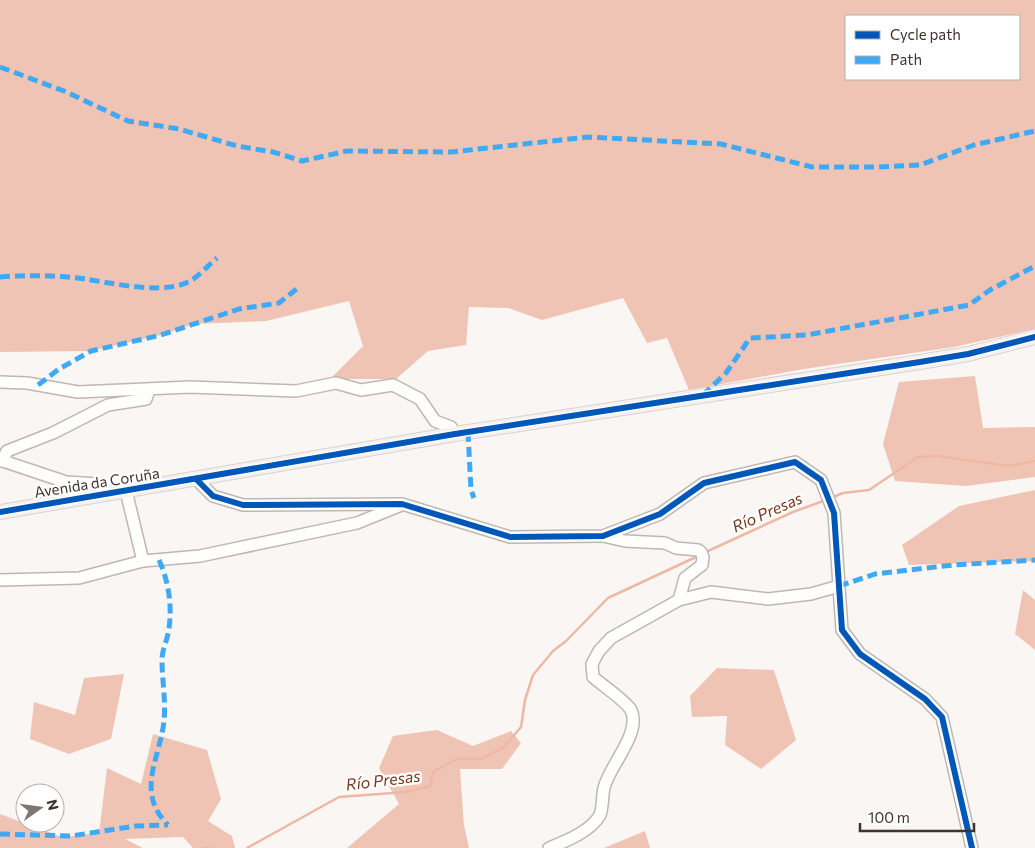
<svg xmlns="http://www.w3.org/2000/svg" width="1035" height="848" font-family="Commissioner,sans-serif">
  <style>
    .forest { fill: #f0c4b4; fill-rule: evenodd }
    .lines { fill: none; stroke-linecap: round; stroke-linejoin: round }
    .stream { stroke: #eeb8a4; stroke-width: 2.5 }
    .minor-casing { stroke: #beb7b3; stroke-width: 14 }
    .major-casing { stroke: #d7d3d1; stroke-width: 16 }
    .minor { stroke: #fefefd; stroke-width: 11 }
    .major { stroke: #f7f0ee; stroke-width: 14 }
    .quiet { stroke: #3fa9f5; stroke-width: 5; stroke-dasharray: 10 5; stroke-linecap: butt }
    .cycleway-casing { stroke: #fff; stroke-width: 9 }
    .cycleway { stroke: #0057b8; stroke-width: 6 }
    .labels { text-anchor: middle; stroke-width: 5; stroke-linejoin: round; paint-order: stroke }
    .street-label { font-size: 15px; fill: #3f332e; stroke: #fff }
    .water-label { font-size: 16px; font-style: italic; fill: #793618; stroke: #fff }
  </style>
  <rect width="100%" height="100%" fill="#faf6f4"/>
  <g class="forest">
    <path d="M0,0H1035V329L954,347L804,369L689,390L667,338L647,343L623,298L542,320L508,308L469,307L466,345L428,351L396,379H330L363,346L349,301L266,321L194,324L161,335L91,351L0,352ZM846,16H1019V79H846Z"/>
    <path d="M975,376L983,428L1035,427V477L966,486L895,481L883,444L899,382Z"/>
    <path d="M1035,490V561L909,565L902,545L959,506Z"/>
    <path d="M1023,590L1035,600V650L1015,634Z"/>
    <path d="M717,668L774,670L796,740L761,769L725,745L727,716L692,717L690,696Z"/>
    <path d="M124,674L111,739L69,754L30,739L34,702L75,715L84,678Z"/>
    <path d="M437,730L473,746L511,731L521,743L502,769H460L464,825L469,848H347L399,804L379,768L393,736Z"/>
    <path d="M153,734L207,750L221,799L208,821L232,836L235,848H193L183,837L125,839L143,848H0V814L62,837L99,833L107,768L141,784Z"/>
    <path d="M645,831L650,848H604Z"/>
  </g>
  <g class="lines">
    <g class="stream">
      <path d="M831,498L843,493L869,490L918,457L937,456L1009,466L1035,461"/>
      <path d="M708,551L793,512L826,500"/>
      <path d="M203,848H209"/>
      <path d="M247,848L339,797L406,792L430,786L433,772L457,759H481L504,747L521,727L525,700L533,675L553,651L566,641L608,598L696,557"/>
    </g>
    <g class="minor-casing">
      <g id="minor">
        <path d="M0,382L27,383L78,392L190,387L296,391L336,383L361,390L393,385L420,399L435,421L451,427L455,434"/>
        <path d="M0,460L66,482L98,484L108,494"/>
        <path d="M2,461L7,451L53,433L108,405L146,399L149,390"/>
        <path d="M197,480L213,496L243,505L402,504L510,537L603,536L660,514L704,483L795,462L821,480L834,513L842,630L860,654L925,699L942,717L972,848"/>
        <path d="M126,491L143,561"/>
        <path d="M603,536L625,541L665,543L676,548L698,550L701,552L703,557L702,565L685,578L679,600"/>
        <path d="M0,580L79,578L143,561L200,556L357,523L399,506"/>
        <path d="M549,848C566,841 590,832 600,815C603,807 602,796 604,788C609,766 642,733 631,710C626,701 602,685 593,677L592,664L599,651L611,638L679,600L711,592L768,599L811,594L839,586"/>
      </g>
    </g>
    <g class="major-casing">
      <path id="major" d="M0,512L455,434L920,362L968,354L1035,337"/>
    </g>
    <use href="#minor" class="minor"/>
    <use href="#major" class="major"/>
    <g class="quiet">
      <path d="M0,67L64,91L128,121L179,129L237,146L273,152L302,161L347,151L451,152L588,137L721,144L812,167H878L920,165L974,145L1035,131"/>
      <path d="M0,277C27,275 57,275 85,279C113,283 161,295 188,282C199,277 208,265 217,258"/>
      <path d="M38,385L59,369L91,351L161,335L239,309L279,303L299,287"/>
      <path d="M703,395L726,373L750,338L807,335L969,305L990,290L1035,266"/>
      <path d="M468,432L471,490L474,498"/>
      <path d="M159,560C169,582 173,609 168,634C166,643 162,651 162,660C162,682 167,706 163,728C157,763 137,794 168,825"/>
      <path d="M839,586L875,574L953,565L1035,560"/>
      <path d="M0,834L71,836L136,826L168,825"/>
    </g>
    <g class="cycleway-casing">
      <g id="cycleway">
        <path d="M197,480L213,496L243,505L402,504L510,537L603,536L660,514L704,483L795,462L821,480L834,513L842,630L860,654L925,699L942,717L972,848"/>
        <path d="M0,512L455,434L920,362L968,354L1035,337"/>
      </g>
    </g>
    <use href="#cycleway" class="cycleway"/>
  </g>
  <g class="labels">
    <g class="street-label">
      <text transform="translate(97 483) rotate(-9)" y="5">Avenida da Coruña</text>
    </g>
    <g class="water-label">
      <text transform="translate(767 512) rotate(-24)" y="6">Río Presas</text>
      <text transform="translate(383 780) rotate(-7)" y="6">Río Presas</text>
    </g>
  </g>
  <rect x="845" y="15" width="175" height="65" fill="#ffffff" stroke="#b2adab"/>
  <rect x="855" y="31" width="25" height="8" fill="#0057b8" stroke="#b2adab"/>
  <text x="890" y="40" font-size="15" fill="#3f332e">Cycle path</text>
  <rect x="855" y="56" width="25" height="8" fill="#3fa9f5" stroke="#b2adab"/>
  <text x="890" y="65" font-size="15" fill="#3f332e">Path</text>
  <g transform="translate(40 808) rotate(76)"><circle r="24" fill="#ffffff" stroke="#b2adab"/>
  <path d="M0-4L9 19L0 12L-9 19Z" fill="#807773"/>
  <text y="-8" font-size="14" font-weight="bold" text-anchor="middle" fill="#3f332e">N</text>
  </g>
  <path d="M860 823v8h114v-8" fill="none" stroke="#3f332e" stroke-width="2.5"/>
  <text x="868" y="823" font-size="15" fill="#3f332e" stroke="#ffffff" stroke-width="4" paint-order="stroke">100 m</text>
</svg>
